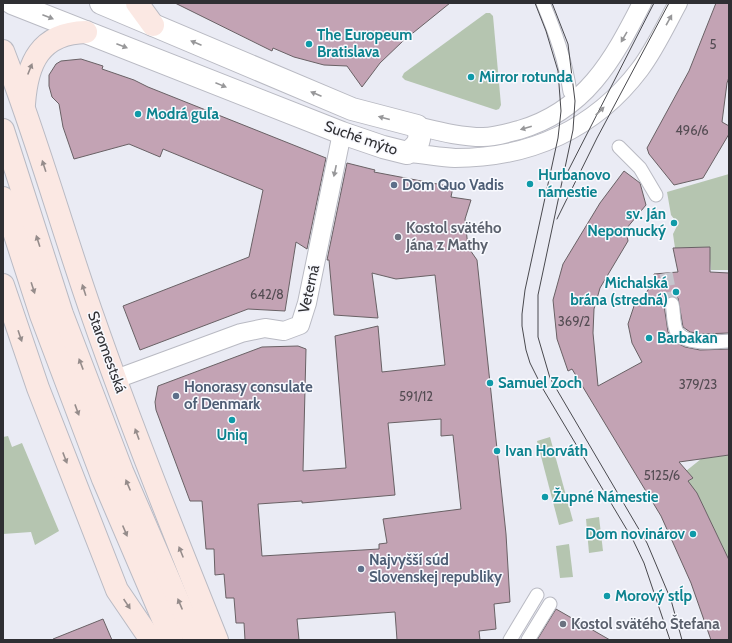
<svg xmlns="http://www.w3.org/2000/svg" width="732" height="643" font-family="Cabin,sans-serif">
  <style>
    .green { fill: #b5c5b0 }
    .building { fill: #c3a3b4; stroke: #696165; fill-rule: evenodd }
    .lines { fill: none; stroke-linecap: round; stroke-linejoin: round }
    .pedestrian-tunnel { stroke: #c5c5cd; stroke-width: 13; stroke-dasharray: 13 6; stroke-linecap: butt }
    .pedestrian-casing { stroke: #b9bac3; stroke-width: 15 }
    .minor-casing { stroke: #b9bac3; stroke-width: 20 }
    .tertiary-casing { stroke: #b9bac3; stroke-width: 24 }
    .secondary-casing { stroke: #b9bac3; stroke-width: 24 }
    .pedestrian { stroke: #fff; stroke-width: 13 }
    .minor { stroke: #fff; stroke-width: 18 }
    .tertiary { stroke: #fff; stroke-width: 22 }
    .secondary { stroke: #fbe8e3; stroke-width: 22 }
    .tram { stroke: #49494e; stroke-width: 1 }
    .oneway { fill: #979799 }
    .oneway2 { fill: #958c8b }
    .culture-dot { fill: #0f9aa8; stroke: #f8f9fe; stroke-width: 1.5 }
    .service-dot { fill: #5c6f8a; stroke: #f8f9fe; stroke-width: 1.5 }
    .worship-dot { fill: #6b7280; stroke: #f8f9fe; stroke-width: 1.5 }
    .labels { text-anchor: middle; stroke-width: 3; stroke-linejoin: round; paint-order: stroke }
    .number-label { font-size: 13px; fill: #544c53 }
    .culture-label { font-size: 15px; font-weight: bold; fill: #0d838f; stroke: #f8f9fe; text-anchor: start }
    .street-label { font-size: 15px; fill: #2f2f33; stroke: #f8f9fe }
    .service-label { font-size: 15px; font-weight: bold; fill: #4e5e75; stroke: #f8f9fe; text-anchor: start }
    .worship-label { font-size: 15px; font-weight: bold; fill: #5b616d; stroke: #f8f9fe; text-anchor: start }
  </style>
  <rect width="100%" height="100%" fill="#eaebf4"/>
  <g class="green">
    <path d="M486,13H490L493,16L501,105L499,109L496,110L405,80L402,77L404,73Z"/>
    <path d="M729,174V270H711L709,247L675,248L673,234L678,224L671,215L667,192Z"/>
    <path d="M8,436L12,447L22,443L59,531L35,545L31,532L3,534V437Z"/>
    <path d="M550,437L573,521L559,525L537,441Z"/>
    <path d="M729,455V559L713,561L725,552L697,493L686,482L693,478L686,471L701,459Z"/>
    <path d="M599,517L603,551L589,553L586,519Z"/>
    <path d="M569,544L573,577L560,578L556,546Z"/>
  </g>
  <g class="building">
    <path d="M175,3H450L403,41L380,63L362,87L347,66L324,65L294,57L273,48L272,51Z"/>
    <path d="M716,3H729V77L727,83L722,122L729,126V134L703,178L674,185L649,154L647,148L689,71Z"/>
    <path d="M81,59L103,66L102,69L134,80L148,87L326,158L307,249L296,242L285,311L248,309L140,350L123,306L249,257L263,190L163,149L160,157L129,144L74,159L63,127L59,104L52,97L49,86V75L56,64L61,61Z"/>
    <path d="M347,163L375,170L374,172L453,187L451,197L471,200L465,219L468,247L477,260L506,534L510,602L494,604L496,629L479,631L480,640H397L395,612L297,619L299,640H245L244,623H236L234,598H226L224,574L215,575L214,549H206L202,501H190L156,410L155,402L158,386L262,347L298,346L306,349L303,471L346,468L335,336L378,326L382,372L445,365L435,275L396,279L372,273L378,318L334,315L329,260H327ZM441,419V436L453,435L461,509L383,519L387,543L379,544V549L262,556L258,504L302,501V503L395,495L388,423Z"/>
    <path d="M624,171L640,183L646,205L626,229L628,241L600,288L594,309L593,333L598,386L642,362L632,343L628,324L634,306L644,296L654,281V274L678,272L673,248L710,247V272L729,273V333L702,334L690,332L683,327L678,298L671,296L667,298L664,305L668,332L677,343L685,347L700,350L729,349V455L679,462L693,478L688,481L697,493L729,560V640H711L691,583L661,516L572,369L568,371L557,339L553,300L563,264L600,203Z"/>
    <path d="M556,609L610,640H537Z"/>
    <path d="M103,619L112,640H53V639Z"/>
  </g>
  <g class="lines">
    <path class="pedestrian-tunnel" d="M666,273L672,304"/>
    <g class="pedestrian-casing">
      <g id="pedestrian">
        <path d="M543,3C556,34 565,59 570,92"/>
        <path d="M619,147L640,168L656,195"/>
        <path d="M672,304C674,312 673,326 677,332C685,345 716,342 729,341"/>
        <path d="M510,640L537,595"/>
        <path d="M528,640L550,604"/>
      </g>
    </g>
    <g class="minor-casing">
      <g id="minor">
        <path d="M417,126C438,131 460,137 483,137C495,137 507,133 519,130C585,111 613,60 642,3"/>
        <path d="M407,153C423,154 439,157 455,158C530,158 595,129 640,69C655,49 666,25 678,3"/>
        <path d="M116,379L241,333L265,328L284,331L300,325L307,303L342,133"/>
      </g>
    </g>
    <g class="tertiary-casing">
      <path id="tertiary" d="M12,3L342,133L383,147L407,153C419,145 422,139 417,126L352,109L101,3"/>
    </g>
    <g class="secondary-casing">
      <g id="secondary">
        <path d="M137,3L153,25"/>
        <path d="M3,51C37,138 62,229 93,317C131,426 174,533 217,640"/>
        <path d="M24,104C27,63 40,33 86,32"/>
        <path d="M3,130L62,314L122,471L195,640"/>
        <path d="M3,198L41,315L103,479L172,640"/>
        <path d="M3,285L38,388L117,590L151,640"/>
      </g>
    </g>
    <use href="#pedestrian" class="pedestrian"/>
    <use href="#minor" class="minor"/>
    <use href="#tertiary" class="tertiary"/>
    <use href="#secondary" class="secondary"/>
    <g class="tram">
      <path d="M535,3L546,31L558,71L561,111L558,138L525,290L522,314V326L526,350L530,363L543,389L633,540L644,563L670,640"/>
      <path d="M552,3L568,44L575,101L573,130L538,295V337L550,378L647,543L671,600L682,640"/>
      <path d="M567,173L654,3"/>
      <path d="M557,219L597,138L669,3"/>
    </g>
  </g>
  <defs><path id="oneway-solid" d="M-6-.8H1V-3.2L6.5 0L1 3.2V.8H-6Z"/></defs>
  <g class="oneway">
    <use href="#oneway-solid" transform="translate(48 17) rotate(21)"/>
    <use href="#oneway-solid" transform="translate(669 20) rotate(-61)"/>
    <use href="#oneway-solid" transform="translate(624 37) rotate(120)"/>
    <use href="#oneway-solid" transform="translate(196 43) rotate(-157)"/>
    <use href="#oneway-solid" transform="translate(122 46) rotate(21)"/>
    <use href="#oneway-solid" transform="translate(221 85) rotate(22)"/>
    <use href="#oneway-solid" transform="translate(316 94) rotate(-157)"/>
    <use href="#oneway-solid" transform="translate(600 111) rotate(-44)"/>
    <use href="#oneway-solid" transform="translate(384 118) rotate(-165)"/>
    <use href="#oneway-solid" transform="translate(526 128) rotate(164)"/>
    <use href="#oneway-solid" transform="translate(335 171) rotate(102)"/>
  </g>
  <g class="oneway2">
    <use href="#oneway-solid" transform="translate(30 69) rotate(-68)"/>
    <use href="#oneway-solid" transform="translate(44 166) rotate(-108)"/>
    <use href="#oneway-solid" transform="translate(38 241) rotate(-108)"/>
    <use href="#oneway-solid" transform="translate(33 288) rotate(72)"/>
    <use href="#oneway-solid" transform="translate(84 290) rotate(-108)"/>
    <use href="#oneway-solid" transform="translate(20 336) rotate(71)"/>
    <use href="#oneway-solid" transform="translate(81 364) rotate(-111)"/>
    <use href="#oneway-solid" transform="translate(77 410) rotate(70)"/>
    <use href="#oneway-solid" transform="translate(137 434) rotate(-110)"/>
    <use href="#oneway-solid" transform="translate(65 458) rotate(69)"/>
    <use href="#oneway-solid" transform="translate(128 485) rotate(-113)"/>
    <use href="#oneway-solid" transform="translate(125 531) rotate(67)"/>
    <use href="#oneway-solid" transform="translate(181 552) rotate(-112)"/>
    <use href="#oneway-solid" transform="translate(127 604) rotate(56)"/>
    <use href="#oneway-solid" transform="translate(180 604) rotate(-113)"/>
  </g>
  <g class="culture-dot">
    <circle cx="309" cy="44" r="4"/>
    <circle cx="471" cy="77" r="4"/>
    <circle cx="138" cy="114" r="4"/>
    <circle cx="530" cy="184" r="4"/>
    <circle cx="674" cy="223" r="4"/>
    <circle cx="676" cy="292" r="4"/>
    <circle cx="649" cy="338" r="4"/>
    <circle cx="490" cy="383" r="4"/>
    <circle cx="232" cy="420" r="4"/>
    <circle cx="497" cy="451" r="4"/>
    <circle cx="545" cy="497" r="4"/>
    <circle cx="693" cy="534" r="4"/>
    <circle cx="607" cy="596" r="4"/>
  </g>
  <g class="service-dot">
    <circle cx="394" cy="185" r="4"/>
    <circle cx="176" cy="396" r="4"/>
    <circle cx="361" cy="569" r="4"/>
  </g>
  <g class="worship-dot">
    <circle cx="398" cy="237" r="4"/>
    <circle cx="563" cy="624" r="4"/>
  </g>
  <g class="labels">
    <g class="number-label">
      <text x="713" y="49">5</text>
      <text x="692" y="135">496/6</text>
      <text x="267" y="299">642/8</text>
      <text x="574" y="326">369/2</text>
      <text x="698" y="389">379/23</text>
      <text x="416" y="401">591/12</text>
      <text x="662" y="480">5125/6</text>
    </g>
    <g class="culture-label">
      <text x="317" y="40">The Europeum<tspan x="317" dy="17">Bratislava</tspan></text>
      <text x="479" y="82">Mirror rotunda</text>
      <text x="146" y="119">Modrá guľa</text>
      <text x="538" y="180">Hurbanovo<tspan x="538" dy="17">námestie</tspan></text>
      <text x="666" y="219" text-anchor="end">sv. Ján<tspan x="666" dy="17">Nepomucký</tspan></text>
      <text x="668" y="288" text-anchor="end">Michalská<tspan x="668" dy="17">brána (stredná)</tspan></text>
      <text x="657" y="343">Barbakan</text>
      <text x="498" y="388">Samuel Zoch</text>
      <text x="232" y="440" text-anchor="middle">Uniq</text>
      <text x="505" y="456">Ivan Horváth</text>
      <text x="553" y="502">Župné Námestie</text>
      <text x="685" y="539" text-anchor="end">Dom novinárov</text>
      <text x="615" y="601">Morový stĺp</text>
    </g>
    <g class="street-label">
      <text transform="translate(361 138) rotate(19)" y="5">Suché mýto</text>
      <text transform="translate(309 289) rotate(-77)" y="5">Veterná</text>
      <text transform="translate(107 352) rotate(70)" y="5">Staromestská</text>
    </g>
    <g class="service-label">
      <text x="402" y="190">Dom Quo Vadis</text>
      <text x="184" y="392">Honorasy consulate<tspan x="184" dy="17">of Denmark</tspan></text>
      <text x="369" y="565">Najvyšší súd<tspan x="369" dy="17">Slovenskej republiky</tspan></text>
    </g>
    <g class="worship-label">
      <text x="406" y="233">Kostol svätého<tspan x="406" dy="17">Jána z Mathy</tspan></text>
      <text x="571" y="629">Kostol svätého Štefana</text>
    </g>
  </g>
  <rect width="732" height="643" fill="none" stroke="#2f2f33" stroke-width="8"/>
</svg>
